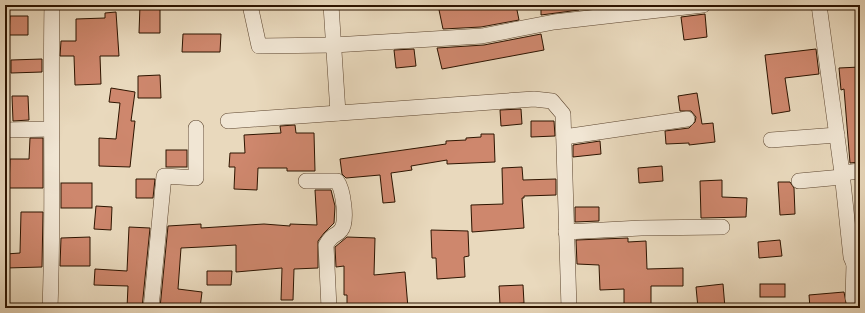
<svg xmlns="http://www.w3.org/2000/svg" width="865" height="313" font-family="Vollkorn,serif">
  <style>
    .building { fill: #ce876d; stroke: #2d1400 }
    .lines { fill: none; stroke-linecap: round; stroke-linejoin: round }
    .minor-casing { stroke: #5c452f; stroke-width: 16 }
    .minor { stroke: #f1e6d4; stroke-width: 15 }
  </style>
  <rect width="100%" height="100%" fill="#e9d9bd"/>
  <filter id="stains"><feTurbulence type="fractalNoise" baseFrequency=".005" numOctaves="4"/><feColorMatrix values="0 0 0 0 .2 0 0 0 0 .09 0 0 0 0 .02 0 0 0 .5 -.17"/></filter>
  <radialGradient id="worn" r=".72"><stop offset=".6" stop-color="#630" stop-opacity="0"/><stop offset="1" stop-color="#630" stop-opacity=".3"/></radialGradient>
  <g class="building">
    <path d="M140,5H160V33H139Z"/>
    <path d="M438,5H516L519,20L481,27L443,29Z"/>
    <path d="M541,5H578L579,10L541,15Z"/>
    <path d="M116,12L119,56H100L101,84L75,85L74,56H60L61,41H76V19L105,18V13Z"/>
    <path d="M705,14L707,37L684,40L681,17Z"/>
    <path d="M10,16H28V35H9Z"/>
    <path d="M183,34H221L220,52H182Z"/>
    <path d="M541,34L544,50L442,69L437,48L484,45Z"/>
    <path d="M414,49L416,66L396,68L394,50Z"/>
    <path d="M816,49L819,74L785,78L790,111L772,114L765,55Z"/>
    <path d="M42,59V72L11,73V60Z"/>
    <path d="M860,67V162L850,163L844,89L841,90L839,68Z"/>
    <path d="M160,75L161,98H138V76Z"/>
    <path d="M111,88L135,92L131,121H135L130,167L99,166V138L116,139L120,103L109,102Z"/>
    <path d="M697,93L702,124L713,123L715,142L689,145V143L666,144L665,131L689,128L695,122L696,117L691,111H680L678,96Z"/>
    <path d="M12,96H28L29,120L13,121Z"/>
    <path d="M521,109L522,124L501,126L500,110Z"/>
    <path d="M531,121H554L555,136L531,137Z"/>
    <path d="M295,125L296,133H314L315,171H287V168H258L257,190L234,189L235,167H229L230,153H245L244,135L281,133L280,126Z"/>
    <path d="M481,134H494L495,162L447,164V160L411,166L412,170L391,173L395,202L383,203L380,175L346,178L342,174L340,159L446,144V141L466,140V138L481,137Z"/>
    <path d="M30,138H43V188H9L10,159H29Z"/>
    <path d="M600,141L601,154L573,157V145Z"/>
    <rect x="166" y="150" width="21" height="17"/>
    <path d="M662,166L663,181L639,183L638,168Z"/>
    <path d="M522,167L523,180L556,179V195L524,196V198H522L524,228L472,232L471,205L503,204L502,168Z"/>
    <path d="M136,179H155L153,198H136Z"/>
    <path d="M722,180V197L747,198L746,217L701,218L700,181Z"/>
    <path d="M778,182H790L794,188L795,214L780,215Z"/>
    <rect x="61" y="183" width="31" height="25"/>
    <path d="M315,190H331L335,206L334,223L324,233L318,241V268L294,269L293,300H281L282,268L236,272V245L202,247L181,248L178,289L202,292L200,308H160L168,226L201,224V228L264,224L290,226V224L317,225Z"/>
    <path d="M96,206L112,207L111,230L94,229Z"/>
    <path d="M575,207H599V221L575,222Z"/>
    <path d="M21,212H43L42,267L6,268V254L20,253Z"/>
    <path d="M129,227L150,228L142,308H127L128,286L94,285L95,269L127,271Z"/>
    <path d="M431,230L468,231L469,256L464,257L465,277L437,279L436,258H432Z"/>
    <path d="M90,237V266H60L61,238Z"/>
    <path d="M347,237L375,238L374,275L405,272L408,308H347V295H344V266L336,267L335,247Z"/>
    <path d="M628,238V242L646,241L647,269L683,268V286H651V308H624V289L600,290L599,265L577,264L576,240Z"/>
    <path d="M780,240L782,256L759,258L758,242Z"/>
    <path d="M207,271H232L231,285H207Z"/>
    <path d="M723,284L725,308H698L696,287Z"/>
    <rect x="760" y="284" width="25" height="13"/>
    <path d="M523,285L524,303L500,305L499,286Z"/>
    <path d="M844,292L847,308H810L809,295Z"/>
  </g>
  <g class="lines">
    <g class="minor-casing">
      <g id="minor">
        <path d="M250,5L259,46L334,45L482,36L554,22L703,5"/>
        <path d="M331,5L338,113"/>
        <path d="M819,5L842,173L860,171"/>
        <path d="M228,121L534,99L552,101L563,114L569,308"/>
        <path d="M5,130L50,129"/>
        <path d="M564,137L687,119"/>
        <path d="M771,140L837,135"/>
        <path d="M842,173L851,257L854,264L860,266"/>
        <path d="M306,181H337C343,189 348,222 341,230C336,237 333,232 326,245L329,308"/>
        <path d="M799,181L842,177"/>
        <path d="M566,232L641,228L722,227"/>
        <path d="M854,264L853,298L856,308"/>
        <path d="M50,308C54,207 50,106 52,5"/>
        <path d="M151,308L164,176L196,178V128"/>
      </g>
    </g>
    <use href="#minor" class="minor"/>
  </g>
  <rect width="865" height="313" fill="none" stroke="#e9d9bd" stroke-width="20"/>
  <rect x="6" y="6" width="853" height="301" fill="none" stroke="#2d1400" stroke-width="2"/>
  <rect x="10" y="10" width="845" height="293" fill="none" stroke="#2d1400"/>
  <rect width="100%" height="100%" filter="url(#stains)"/>
  <rect width="100%" height="100%" fill="url(#worn)"/>
</svg>
